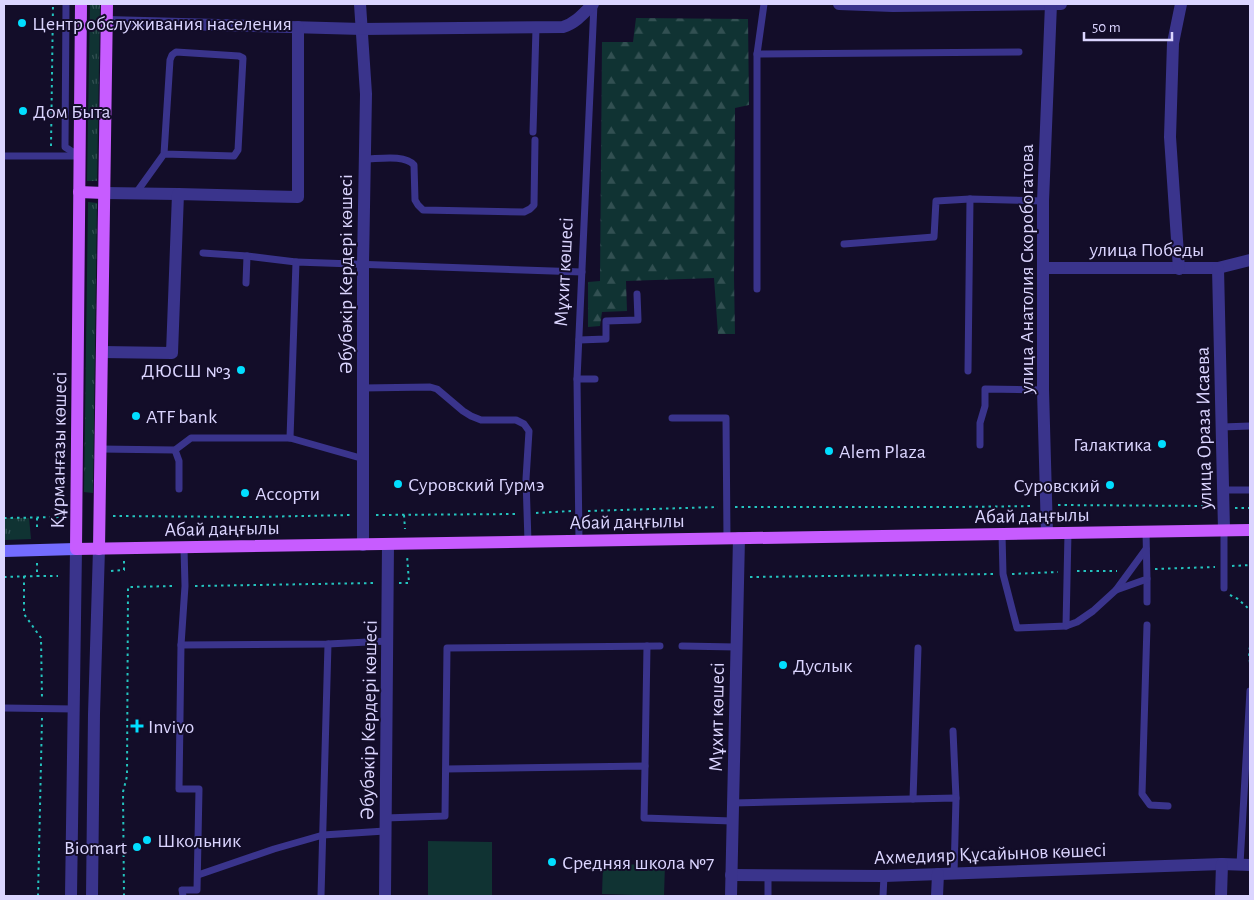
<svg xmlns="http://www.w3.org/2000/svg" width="1254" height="900" font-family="'Alegreya Sans',sans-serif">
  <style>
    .grass { fill: url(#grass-tufts) }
    .forest { fill: url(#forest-firs) }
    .garden { fill: #103333 }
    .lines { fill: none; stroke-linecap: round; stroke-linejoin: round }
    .path { stroke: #24c4bf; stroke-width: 2; stroke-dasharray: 2.5 4; stroke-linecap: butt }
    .service { stroke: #3a348c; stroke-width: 7 }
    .minor { stroke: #3a348c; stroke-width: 12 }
    .tertiary { stroke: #3a348c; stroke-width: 12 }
    .secondary { stroke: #746cff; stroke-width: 12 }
    .primary { stroke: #c75cff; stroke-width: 12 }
    .poi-dot { fill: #01deff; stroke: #130d29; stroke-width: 2 }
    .labels { text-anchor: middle; stroke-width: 4; stroke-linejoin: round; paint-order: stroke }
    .poi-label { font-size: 20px; fill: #dbd5ff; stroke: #130d29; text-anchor: start }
    .street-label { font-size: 20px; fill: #dbd5ff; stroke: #130d29 }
  </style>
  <defs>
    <pattern id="grass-tufts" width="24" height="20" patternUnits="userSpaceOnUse" patternTransform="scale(1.25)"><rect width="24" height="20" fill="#103333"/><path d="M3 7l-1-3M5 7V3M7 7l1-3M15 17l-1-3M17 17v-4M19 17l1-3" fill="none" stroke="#325052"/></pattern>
    <pattern id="forest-firs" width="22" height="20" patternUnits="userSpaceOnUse" patternTransform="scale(1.25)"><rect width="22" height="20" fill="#103333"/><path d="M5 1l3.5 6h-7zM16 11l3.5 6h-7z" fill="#325052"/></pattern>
  </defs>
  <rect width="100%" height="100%" fill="#130d29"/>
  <g class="grass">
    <path d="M90,4H100L97,181H87Z"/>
    <path d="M88,202L97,203L93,493L84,492Z"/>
    <path d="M4,518H29L31,539L4,540Z"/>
  </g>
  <path class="forest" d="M636,18L748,19L749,105L735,108L734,278L735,334H718L714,278L626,281L627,311L602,312L600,326L588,327V282L600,281L602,42H633Z"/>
  <g class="garden">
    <path d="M428,841L492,842V896H428Z"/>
    <path d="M603,864L665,865L664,896L602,894Z"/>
  </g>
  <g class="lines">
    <g class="path">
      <path d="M51,146L53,4"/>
      <path d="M1058,505L1211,506"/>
      <path d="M735,507H958L1033,506"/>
      <path d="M1235,508H1250"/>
      <path d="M588,511L718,507"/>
      <path d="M536,513L571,511"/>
      <path d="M376,515L518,514"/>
      <path d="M404,515L405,529"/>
      <path d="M113,516L254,517L351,515"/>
      <path d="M4,518L64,517"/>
      <path d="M37,518V531"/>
      <path d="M37,563V576H58"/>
      <path d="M1232,566L1250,565"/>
      <path d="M1155,569L1215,567"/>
      <path d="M111,571L124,570V560"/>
      <path d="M1077,571H1117"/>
      <path d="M1012,574L1058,572"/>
      <path d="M24,576V614L41,638L42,699"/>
      <path d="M4,577L37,576"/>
      <path d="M750,577L995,574"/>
      <path d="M399,583H409L407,555"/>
      <path d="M195,586L375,583"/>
      <path d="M1230,595L1238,599L1250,610"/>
      <path d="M1250,647L1249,652L1250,663"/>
      <path d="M38,896L42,718"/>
      <path d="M124,896L123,792L127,776L128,587L175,586"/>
    </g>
    <g class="service">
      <path d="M66,4L65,147L79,156"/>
      <path d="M757,54L1019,52"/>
      <path d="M533,132L536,28"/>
      <path d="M4,156H78"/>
      <path d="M365,159C378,159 405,154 414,165L415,200L418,205L423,210L524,212L530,209L534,205L535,140"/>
      <path d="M136,193L164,154L170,60L172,55L176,52L239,56L243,58L238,150L234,156L164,154"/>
      <path d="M844,244L934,237L936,201L970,199"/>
      <path d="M203,253L247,256L296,262"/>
      <path d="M246,283L247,256"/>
      <path d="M757,289V54L764,4"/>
      <path d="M579,340L606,339V321L638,320L637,294"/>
      <path d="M968,371L970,199L1043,201"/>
      <path d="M577,379H595"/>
      <path d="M363,388L430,387L437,389L463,411L471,416L481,420H516L524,424L529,431L526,479L528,542"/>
      <path d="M672,418H726L727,539"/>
      <path d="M1222,427L1250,426"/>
      <path d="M290,438L296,262L582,272"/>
      <path d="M980,445V423L985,406V389L1043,390"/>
      <path d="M100,449L175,450L191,438H290L364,459"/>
      <path d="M175,450L179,461V489"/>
      <path d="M1223,490H1250"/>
      <path d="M1224,530V588"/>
      <path d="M1002,534L1003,574L1017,628L1066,626L1068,533"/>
      <path d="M579,541L577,379L594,4"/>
      <path d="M1147,579V602"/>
      <path d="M1116,590L1146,549"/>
      <path d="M1147,625L1142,794L1150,805L1168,806"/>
      <path d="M1066,626L1077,622L1093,611L1116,590L1147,579L1146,531"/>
      <path d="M181,645L328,644L388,641"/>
      <path d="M682,646L736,647"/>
      <path d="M4,708L75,709"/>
      <path d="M953,731L956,798"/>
      <path d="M645,766L647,646"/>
      <path d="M446,769L645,766L644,818L732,821"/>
      <path d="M913,799L918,648"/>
      <path d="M733,803L956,798L954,874"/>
      <path d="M385,818L445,816L447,648L660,646"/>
      <path d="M1240,864L1250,691"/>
      <path d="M198,875L274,849L323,835L385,831"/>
      <path d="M183,896L182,890H197L199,789H179L181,645L185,586L184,548"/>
      <path d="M321,896L328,644"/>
      <path d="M768,896V875"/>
      <path d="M883,896L884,876"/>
    </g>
    <g class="minor">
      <path d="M360,4L366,94L363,264V545"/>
      <path d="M839,4L893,6L1061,4"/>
      <path d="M107,22L362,29L563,27C576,23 584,13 593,4"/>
      <path d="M104,193L178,194"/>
      <path d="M1043,268H1218L1250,260"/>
      <path d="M1218,268L1224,530"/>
      <path d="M1179,269L1170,137L1173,43L1181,4"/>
      <path d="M102,352L172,353L178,194L298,197V27"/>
      <path d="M1047,533L1043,390V201L1051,4"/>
      <path d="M731,875L884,876L1222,864L1250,865"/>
      <path d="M385,896L388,544"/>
      <path d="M937,896L938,874"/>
      <path d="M1221,896L1222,864"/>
    </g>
    <g class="tertiary">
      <path d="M71,896L76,549"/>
      <path d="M92,896L94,714L99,549"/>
      <path d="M731,896L739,538"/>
    </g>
    <path class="secondary" d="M4,551L76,549"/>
    <g class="primary">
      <path d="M81,4L76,549L1250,530"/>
      <path d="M79,192L104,193"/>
      <path d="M99,549L107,4"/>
    </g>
  </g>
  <g class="poi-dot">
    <circle cx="22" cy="23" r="5"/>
    <circle cx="23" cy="111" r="5"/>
    <circle cx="241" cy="370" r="5"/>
    <circle cx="136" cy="416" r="5"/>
    <circle cx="1162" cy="444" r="5"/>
    <circle cx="829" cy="451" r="5"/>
    <circle cx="398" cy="484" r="5"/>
    <circle cx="1110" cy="485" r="5"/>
    <circle cx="245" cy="493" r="5"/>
    <circle cx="783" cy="665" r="5"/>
    <path d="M134.5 718.5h5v5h5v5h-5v5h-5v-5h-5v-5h5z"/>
    <circle cx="147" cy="840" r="5"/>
    <circle cx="137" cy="847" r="5"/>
    <circle cx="552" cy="862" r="5"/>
  </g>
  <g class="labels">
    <g class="poi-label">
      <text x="32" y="30">Центр обслуживания наcеления</text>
      <text x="33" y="118">Дом Быта</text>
      <text x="231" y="377" text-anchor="end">ДЮСШ №3</text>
      <text x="146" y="423">ATF bank</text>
      <text x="1152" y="451" text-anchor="end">Галактика</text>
      <text x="839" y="458">Alem Plaza</text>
      <text x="408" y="491">Суровский Гурмэ</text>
      <text x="1100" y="492" text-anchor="end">Суровский</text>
      <text x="255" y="500">Ассорти</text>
      <text x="793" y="672">Дуслык</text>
      <text x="148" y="733">Invivo</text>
      <text x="157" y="847">Школьник</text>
      <text x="127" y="854" text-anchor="end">Biomart</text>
      <text x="562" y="869">Средняя школа №7</text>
    </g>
    <g class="street-label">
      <text x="1147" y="256">улица Победы</text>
      <text transform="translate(1026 269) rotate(-90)" y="7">улица Анатолия Скоробогатова</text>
      <text transform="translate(563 272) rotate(-87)" y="7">Мұхит көшесі</text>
      <text transform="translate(345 274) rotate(-90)" y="7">Әбубәкір Кердері көшесі</text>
      <text transform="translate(1203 428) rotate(-91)" y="7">улица Ораза Исаева</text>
      <text transform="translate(58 450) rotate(-89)" y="7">Құрманғазы көшесі</text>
      <text transform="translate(1032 515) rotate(-1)" y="7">Абай даңғылы</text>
      <text transform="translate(627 521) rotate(-1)" y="7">Абай даңғылы</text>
      <text transform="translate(222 528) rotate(-1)" y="7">Абай даңғылы</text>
      <text transform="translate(716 717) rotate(-89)" y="7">Мұхит көшесі</text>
      <text transform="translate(368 720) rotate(-89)" y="7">Әбубәкір Кердері көшесі</text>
      <text transform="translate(990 853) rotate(-2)" y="7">Ахмедияр Құсайынов көшесі</text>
    </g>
  </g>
  <rect width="1254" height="900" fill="none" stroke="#dbd5ff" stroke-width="10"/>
  <path d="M1084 32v8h88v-8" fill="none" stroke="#dbd5ff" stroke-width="2.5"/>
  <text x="1092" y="32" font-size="15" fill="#dbd5ff" stroke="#130d29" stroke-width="4" paint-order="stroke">50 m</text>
</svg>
